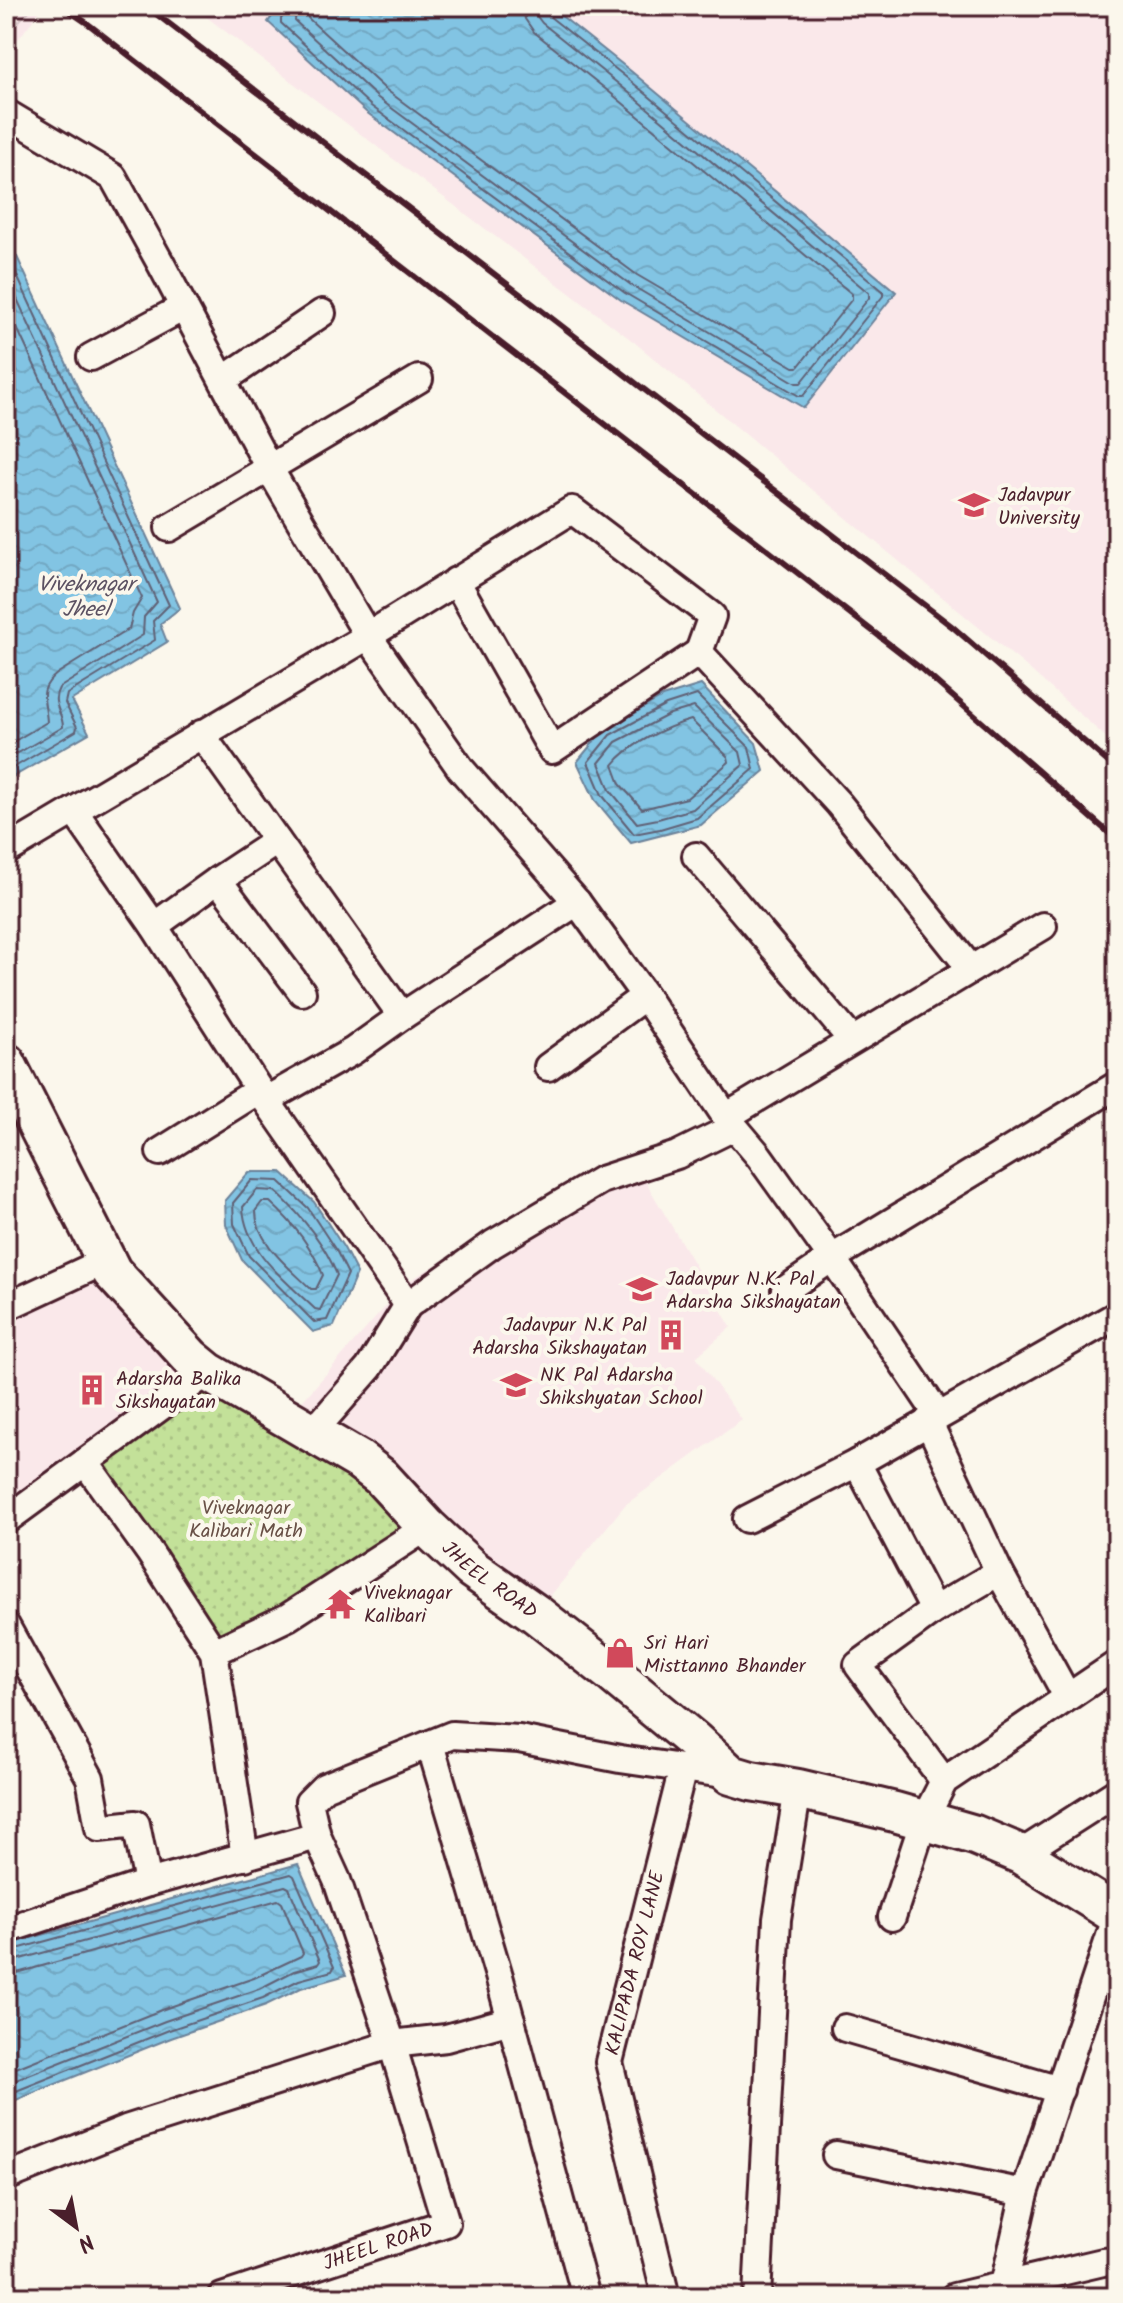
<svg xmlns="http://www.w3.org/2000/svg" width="1123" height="2303" font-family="Kalam,sans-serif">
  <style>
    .built { fill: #fae8ea }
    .industrial { fill: url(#industrial-furrows) }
    .park { fill: url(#park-dots); stroke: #868062; stroke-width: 2 }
    .water { fill: url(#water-waves); stroke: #6c8299; stroke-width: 2 }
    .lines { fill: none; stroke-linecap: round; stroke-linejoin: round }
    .shore { stroke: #606175; stroke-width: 2 }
    .street-casing { stroke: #4a1f2b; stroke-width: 32 }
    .secondary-casing { stroke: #4a1f2b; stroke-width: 44 }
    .street { stroke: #fbf7ec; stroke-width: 26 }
    .secondary { stroke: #fbf7ec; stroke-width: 38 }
    .rail { stroke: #4a1f2b; stroke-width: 6 }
    .labels { text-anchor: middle; stroke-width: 8; stroke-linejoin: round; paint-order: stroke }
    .poi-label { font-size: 20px; fill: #4a1f2b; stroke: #fbf7ec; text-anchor: start }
    .park-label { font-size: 20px; fill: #685046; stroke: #fbf7ec }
    .street-label { font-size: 20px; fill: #4a1f2b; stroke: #fbf7ec }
    .water-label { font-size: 22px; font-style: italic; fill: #5b5162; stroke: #fbf7ec }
  </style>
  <defs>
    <pattern id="industrial-furrows" width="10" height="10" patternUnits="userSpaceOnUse" patternTransform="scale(2)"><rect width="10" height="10" fill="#fae8ea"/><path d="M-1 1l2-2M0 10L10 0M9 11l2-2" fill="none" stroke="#d8c7c9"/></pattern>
    <pattern id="park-dots" width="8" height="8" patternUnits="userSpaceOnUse" patternTransform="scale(2)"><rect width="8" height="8" fill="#c3e199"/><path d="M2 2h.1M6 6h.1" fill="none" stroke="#a9c184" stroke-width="1.8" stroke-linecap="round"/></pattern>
    <pattern id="water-waves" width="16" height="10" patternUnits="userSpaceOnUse" patternTransform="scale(2)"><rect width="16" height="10" fill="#82c4e3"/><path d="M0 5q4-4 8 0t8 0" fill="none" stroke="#72a8c3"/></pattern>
  </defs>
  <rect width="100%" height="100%" fill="#fbf7ec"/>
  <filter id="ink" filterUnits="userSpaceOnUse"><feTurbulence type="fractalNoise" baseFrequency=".0125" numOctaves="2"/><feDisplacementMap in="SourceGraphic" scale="16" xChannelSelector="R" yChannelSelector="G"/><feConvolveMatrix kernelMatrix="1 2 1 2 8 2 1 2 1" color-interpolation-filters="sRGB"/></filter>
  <g filter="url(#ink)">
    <g class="built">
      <path d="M192,6H1117V747L1028,668L634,342Z"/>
      <path d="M634,1162L731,1327L696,1357L742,1420L625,1505L542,1606L291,1414L407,1282L595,1171Z"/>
      <path d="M98,1277L197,1373L15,1504L6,1490V1318Z"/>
    </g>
    <path class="industrial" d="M6,6L43,7L6,55Z"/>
    <path class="park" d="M210,1384L350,1464L415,1525L288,1612L201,1648L92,1462Z"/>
    <g class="water">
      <path d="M280,6H549L632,72L896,292L804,408L621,300L366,112L268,22Z"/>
      <path d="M6,233L180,608L160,624L167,642L72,700L89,733L6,781Z"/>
      <path d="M701,685L756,743L764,771L701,825L631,843L595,800L577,762L604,729L662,697Z"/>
      <path d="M249,1172H281L314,1202L344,1248L357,1273L334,1326L313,1332L242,1260L226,1225L225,1200Z"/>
      <path d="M298,1864L346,1975L301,1988L266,2005L171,2038L6,2104V1945Z"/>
    </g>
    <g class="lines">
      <g class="shore">
        <path d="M286,6L285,12L281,19V23L371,106L625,293L799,396H803L883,296V291L627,78L549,16L545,6"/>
        <path d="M296,6L295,21L378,98L631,285L796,383H801L869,298V293L621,86L542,23L536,15L535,6"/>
        <path d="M308,6V18L385,89L637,275L794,367H798L852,299V294L613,95L534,32L525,19L523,6"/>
        <path d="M6,252L169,605L153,621L155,640L67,694L65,703L77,727L76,731L6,772"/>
        <path d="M6,275L157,602L144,617L143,635L59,688C50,704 63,712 63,727L6,760"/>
        <path d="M6,304L142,598L133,613L129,629L58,673C36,690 46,701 47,722L6,746"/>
        <path d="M697,695L749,747L754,769L697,818L660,829L634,834L602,795L588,762L610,735L666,705Z"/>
        <path d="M694,707L740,752L743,765L693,809L658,819L637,823L610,790L599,763L616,742L670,714Z"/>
        <path d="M691,720L728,757L729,762L687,798L642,809L620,784L613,765C629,744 666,727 691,720Z"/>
        <path d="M252,1180L279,1181L308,1208L337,1252L348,1274L327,1320L314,1322L249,1256L234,1224L233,1203Z"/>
        <path d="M257,1190L275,1191C300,1214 324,1242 337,1275L320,1310L315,1309C286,1281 245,1251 243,1207Z"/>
        <path d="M262,1202H270C292,1222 312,1247 323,1275L316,1289H311C290,1268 255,1242 256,1210Z"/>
        <path d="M6,1952L291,1874L294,1876L334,1967L332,1971L299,1980L263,1998L169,2030L6,2095"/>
        <path d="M6,1963L285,1886L289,1888L320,1961L318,1964L294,1971L259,1989L165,2021L6,2084"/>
        <path d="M6,1975L17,1973L278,1900L282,1903L303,1953L301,1956L254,1978L161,2010L6,2072"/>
      </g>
      <g class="street-casing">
        <g id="street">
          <path d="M6,113L113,177L161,264L269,468L368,636L461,769L577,902L645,996L726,1117L759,1156L832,1258L938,1415"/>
          <path d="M91,357L184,307"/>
          <path d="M223,380L322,313"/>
          <path d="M169,528L419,379"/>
          <path d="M456,581L552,750L699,652"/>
          <path d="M201,734L402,1016"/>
          <path d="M74,811L154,926L259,1090L408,1305"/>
          <path d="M6,851L368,636L572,510L712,616L699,652L839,804L971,969"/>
          <path d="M696,856L852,1040"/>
          <path d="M218,880L302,992"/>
          <path d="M154,926L218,880L277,841"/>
          <path d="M548,1067L645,996"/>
          <path d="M266,1100L353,1051L402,1016L577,902"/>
          <path d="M726,1117L1043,926"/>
          <path d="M160,1152L259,1090"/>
          <path d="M785,1290L832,1258L1117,1085"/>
          <path d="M6,1307L105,1261"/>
          <path d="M928,1421L999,1572L1067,1696"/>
          <path d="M312,1433L369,1368L408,1305L493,1244L601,1180L677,1155L734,1127"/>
          <path d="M85,1462L150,1553L214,1652L245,1857"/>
          <path d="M857,1463L934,1610"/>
          <path d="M747,1519L857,1463L1117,1315"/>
          <path d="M6,1520L208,1372"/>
          <path d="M6,1626L90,1778L99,1828L136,1824L148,1883"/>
          <path d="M214,1652L288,1617L427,1527"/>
          <path d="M430,1744L499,1976L586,2297"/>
          <path d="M944,1781L858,1665L934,1610L999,1572"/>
          <path d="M1020,1854L1117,1792"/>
          <path d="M892,1917L924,1820L944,1781L1117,1664"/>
          <path d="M6,1930L148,1883L317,1836L309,1802L324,1787L452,1735L519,1739L620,1759L730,1775"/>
          <path d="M845,2028L1060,2090"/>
          <path d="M836,2155L1025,2193"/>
          <path d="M6,2177L126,2129L392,2044L446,2038L511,2020"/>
          <path d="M1004,2285L1025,2193L1117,1915"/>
          <path id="s1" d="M222,2297L446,2223L392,2044L337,1880L317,1836"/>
          <path id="s2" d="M666,2297L609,2062L683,1768"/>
          <path d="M757,2297L777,1919L798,1789"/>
          <path d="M954,2297L1103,2262L1117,2261"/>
        </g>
      </g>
      <g class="secondary-casing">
        <g id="secondary">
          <path id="s3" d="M6,1063L112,1272L191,1358L208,1372L359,1460L381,1477L427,1527L472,1569L536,1614L614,1675L694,1741L731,1775L751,1781L798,1789L895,1812L975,1835L1020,1854L1117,1915"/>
        </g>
      </g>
      <use href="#street" class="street"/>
      <use href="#secondary" class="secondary"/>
      <g class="rail">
        <path d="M62,6L87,23L919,667L1117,840"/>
        <path d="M146,6L954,628L1117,770"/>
      </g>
    </g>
  </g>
  <defs>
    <g id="university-bare" transform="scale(2.4)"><path d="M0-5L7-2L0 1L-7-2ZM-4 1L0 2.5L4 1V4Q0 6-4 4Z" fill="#d1495b" stroke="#fbf7ec" stroke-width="2.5" paint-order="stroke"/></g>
    <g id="school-bare" transform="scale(2.4)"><path d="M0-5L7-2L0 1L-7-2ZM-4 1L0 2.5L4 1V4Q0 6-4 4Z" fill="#d1495b" stroke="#fbf7ec" stroke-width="2.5" paint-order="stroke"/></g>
    <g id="building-bare" transform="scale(2.4)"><path d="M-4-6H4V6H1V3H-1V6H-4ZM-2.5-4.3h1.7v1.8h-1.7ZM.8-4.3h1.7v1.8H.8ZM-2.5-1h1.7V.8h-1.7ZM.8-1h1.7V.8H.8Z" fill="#d1495b" stroke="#fbf7ec" stroke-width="2.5" paint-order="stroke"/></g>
    <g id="temple-bare" transform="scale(2.4)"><path d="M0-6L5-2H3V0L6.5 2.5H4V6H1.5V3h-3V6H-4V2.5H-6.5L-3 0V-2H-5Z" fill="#d1495b" stroke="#fbf7ec" stroke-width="2.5" paint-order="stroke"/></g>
    <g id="shop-bare" transform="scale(2.4)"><path d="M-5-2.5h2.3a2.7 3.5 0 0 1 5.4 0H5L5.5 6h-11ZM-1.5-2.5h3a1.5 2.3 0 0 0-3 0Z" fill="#d1495b" stroke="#fbf7ec" stroke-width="2.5" paint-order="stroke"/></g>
  </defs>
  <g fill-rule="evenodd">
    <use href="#university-bare" x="974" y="505"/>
    <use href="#school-bare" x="642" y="1289"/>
    <use href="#building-bare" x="671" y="1335"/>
    <use href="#school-bare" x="516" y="1385"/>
    <use href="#building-bare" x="92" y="1390"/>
    <use href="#temple-bare" x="340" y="1604"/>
    <use href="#shop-bare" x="620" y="1653"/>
  </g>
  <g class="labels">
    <g class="poi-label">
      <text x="998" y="501">Jadavpur<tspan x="998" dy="23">University</tspan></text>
      <text x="666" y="1285">Jadavpur N.K. Pal<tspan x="666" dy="23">Adarsha Sikshayatan</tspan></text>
      <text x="647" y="1331" text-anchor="end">Jadavpur N.K Pal<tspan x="647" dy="23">Adarsha Sikshayatan</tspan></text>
      <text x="540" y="1381">NK Pal Adarsha<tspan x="540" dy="23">Shikshyatan School</tspan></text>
      <text x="116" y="1385">Adarsha Balika<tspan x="116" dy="23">Sikshayatan</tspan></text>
      <text x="364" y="1599">Viveknagar<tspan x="364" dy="23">Kalibari</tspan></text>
      <text x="644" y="1649">Sri Hari<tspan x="644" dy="23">Misttanno Bhander</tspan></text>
    </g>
    <g class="park-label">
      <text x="246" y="1514">Viveknagar<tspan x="246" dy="23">Kalibari Math</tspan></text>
    </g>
    <g class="street-label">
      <text dy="7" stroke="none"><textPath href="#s3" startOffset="726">JHEEL ROAD</textPath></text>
      <text dy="7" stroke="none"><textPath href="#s2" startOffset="344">KALIPADA ROY LANE</textPath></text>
      <text dy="7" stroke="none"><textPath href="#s1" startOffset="164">JHEEL ROAD</textPath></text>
    </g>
    <g class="water-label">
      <text x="86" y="591">Viveknagar<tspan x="86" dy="25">Jheel</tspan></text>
    </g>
  </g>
  <rect width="1123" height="2303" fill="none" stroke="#fbf7ec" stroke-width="32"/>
  <rect x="16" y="16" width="1091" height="2271" fill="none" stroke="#4a1f2b" stroke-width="3" filter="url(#ink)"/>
  <g transform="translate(76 2227) rotate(148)" stroke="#fbf7ec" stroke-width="6" paint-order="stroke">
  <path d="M0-6L14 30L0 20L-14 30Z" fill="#4a1f2b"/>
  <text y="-12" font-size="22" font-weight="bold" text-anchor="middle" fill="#4a1f2b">N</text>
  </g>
</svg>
